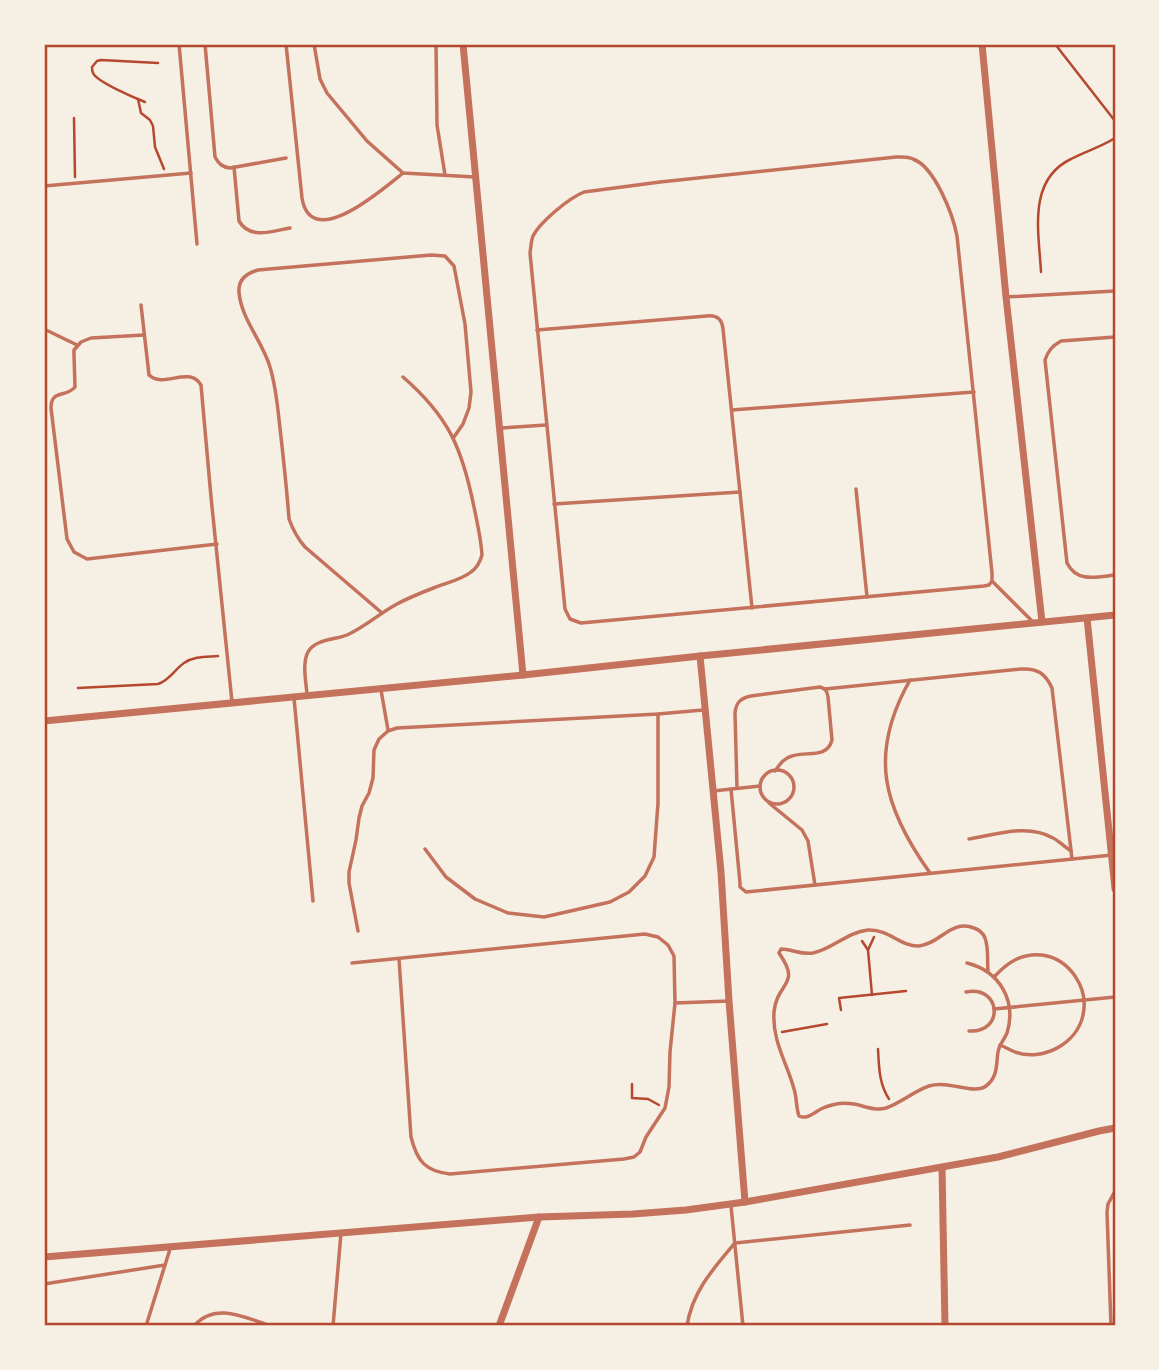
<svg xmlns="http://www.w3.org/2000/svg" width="1159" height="1370" font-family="'Public Sans',sans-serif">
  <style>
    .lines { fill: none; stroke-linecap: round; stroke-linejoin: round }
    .path { stroke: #b5482f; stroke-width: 2.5 }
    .service { stroke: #c5725c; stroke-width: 3.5 }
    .minor { stroke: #c5725c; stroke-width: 7 }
    .neatline { fill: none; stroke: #b5482f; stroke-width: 2.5 }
  </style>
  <rect width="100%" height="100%" fill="#f6efe4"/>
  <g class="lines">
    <g class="path">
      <path d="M1055,44L1115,121"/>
      <path d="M138,99L141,113L150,120L153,126L155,147L164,169"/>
      <path d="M145,102C135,98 97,82 93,73C92,71 92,69 92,67L97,61L101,60L158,63"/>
      <path d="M74,118L75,177"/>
      <path d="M1041,272C1039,233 1027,180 1071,159C1086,151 1101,147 1115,138"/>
      <path d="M78,688L158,684C170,680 174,670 184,663C194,656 206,657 218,656"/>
      <path d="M862,941L868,950L872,995"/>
      <path d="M868,950L874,937"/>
      <path d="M841,1010L839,998L906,991"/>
      <path d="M782,1032L827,1024"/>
      <path d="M878,1049C879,1067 879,1084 889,1099"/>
      <path d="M632,1084V1098L648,1099L659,1105"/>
    </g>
    <g class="service">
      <path d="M179,44L197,244"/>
      <path d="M205,44L215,157C219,164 222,167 230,168L286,158"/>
      <path d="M286,44L302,198C311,253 384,188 403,173"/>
      <path d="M314,44L320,79L327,93L367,141L403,173L475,177"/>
      <path d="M436,44L437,125L445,175"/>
      <path d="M234,167L239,221C250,240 272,231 290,228"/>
      <path d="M44,186L191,173"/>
      <path d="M1006,297L1115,291"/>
      <path d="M141,305L149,375C164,389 189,365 201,385L211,497L232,702"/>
      <path d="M44,329L77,345"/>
      <path d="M537,330L707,316C717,315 722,319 723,329L752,608"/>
      <path d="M144,335L91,338L81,342L74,350V355L75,387C66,398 51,389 51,408L67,539L74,552L87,559L217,544"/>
      <path d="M1115,337L1061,341C1052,346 1048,351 1045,360L1067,563C1077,583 1097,577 1115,575"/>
      <path d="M732,410L974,392"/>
      <path d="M501,428L546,425"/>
      <path d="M856,489L867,597"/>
      <path d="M554,504L740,492"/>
      <path d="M992,581L989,585L984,586L581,623L570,619L565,609L530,253C531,247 531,241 533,236C540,222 569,198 584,192L660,182L896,157C902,157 907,156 913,159C935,167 953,215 957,236L992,573V581L1033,622"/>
      <path d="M382,613L305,547C297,538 293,530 289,519C287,491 284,464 281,437C278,413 277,390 270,367C263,342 241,319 239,292C238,279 247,273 258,270L431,255L445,256L454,266L465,324L471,392L469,408L463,424L454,437"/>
      <path d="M910,680C868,754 883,807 930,873"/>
      <path d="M825,689L1021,669C1037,668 1045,673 1052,688L1072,859"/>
      <path d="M381,690L388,730"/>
      <path d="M307,694C306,682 302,663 308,652C315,639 335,640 347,635C365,627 380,613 397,604C410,597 423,592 436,587C448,582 461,580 471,572C477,568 480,562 482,555C481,538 477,522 474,507C462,448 449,417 403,377"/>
      <path d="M294,698L313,901"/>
      <circle cx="777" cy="787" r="17"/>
      <path d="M737,788L735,713C736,702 741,698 751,696L820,687C826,689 827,691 828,697L832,740C827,759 807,751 792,756C784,758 780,764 775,771"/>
      <path d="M731,789L740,883V887L746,892L1112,855"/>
      <path d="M713,791L760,786"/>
      <path d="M769,803L802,830L808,841L815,885"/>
      <path d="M969,839C994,835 1028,823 1053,838C1059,841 1065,847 1071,851"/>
      <path d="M425,849L446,877L475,899L508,913L544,917L610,902L629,892L645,876L654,857L658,803V714"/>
      <path d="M358,931L349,883V872L356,840L359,818L362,806L369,793L373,778L374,750L379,739L388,731L397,728L658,714L703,710"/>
      <path d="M352,963L645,934L658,937L668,945L674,956L675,1003L670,1052L669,1087L665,1108L646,1137L640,1152L634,1157L624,1159L450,1174C425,1171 417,1161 411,1137L399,959"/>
      <path d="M967,963C999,971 1017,1000 1007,1033C1004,1040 999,1045 998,1052C996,1065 998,1077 986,1086C974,1095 949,1080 929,1086C914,1091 901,1103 886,1108C874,1111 865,1106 854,1104C843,1102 832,1104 823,1108C814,1112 808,1120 799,1116C796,1108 797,1098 794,1089C787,1063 772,1041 774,1012C777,981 802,986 779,953L781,949C792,949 801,955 813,953C833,949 847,932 868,930C889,929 901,947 919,946C940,944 951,919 974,928C980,930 983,933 985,938C989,949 987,960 988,971"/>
      <path d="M995,976C1008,962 1022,953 1042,955C1070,959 1089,988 1083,1015C1077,1044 1042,1062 1015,1052C1010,1050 1005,1047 1000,1045"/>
      <path d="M966,992C1001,985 1005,1033 969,1031"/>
      <path d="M675,1003L729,1001"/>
      <path d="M994,1009L1115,997"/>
      <path d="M731,1206L743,1326"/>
      <path d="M44,1284L165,1265"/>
      <path d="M146,1326L170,1249"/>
      <path d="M194,1326C215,1301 246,1318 271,1326"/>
      <path d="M333,1326L341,1233"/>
      <path d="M687,1326C692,1292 713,1269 735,1243L910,1225"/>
      <path d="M1111,1326L1107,1212L1108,1204L1115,1191"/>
    </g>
    <g class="minor">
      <path d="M463,44L523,675"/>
      <path d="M982,44L1006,297L1042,622"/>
      <path d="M1087,618L1115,889"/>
      <path d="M700,656L721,872L729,1001L745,1202"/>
      <path d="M44,721L523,675L700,656L1115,615"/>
      <path d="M942,1168L945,1326"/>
      <path d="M44,1257L539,1217L633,1214L686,1210L745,1202L998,1157L1099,1131L1115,1128"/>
      <path d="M499,1326L539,1217"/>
    </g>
  </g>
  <rect width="1159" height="1370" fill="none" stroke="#f6efe4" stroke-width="91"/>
  <rect x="46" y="46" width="1068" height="1278" class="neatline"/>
</svg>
